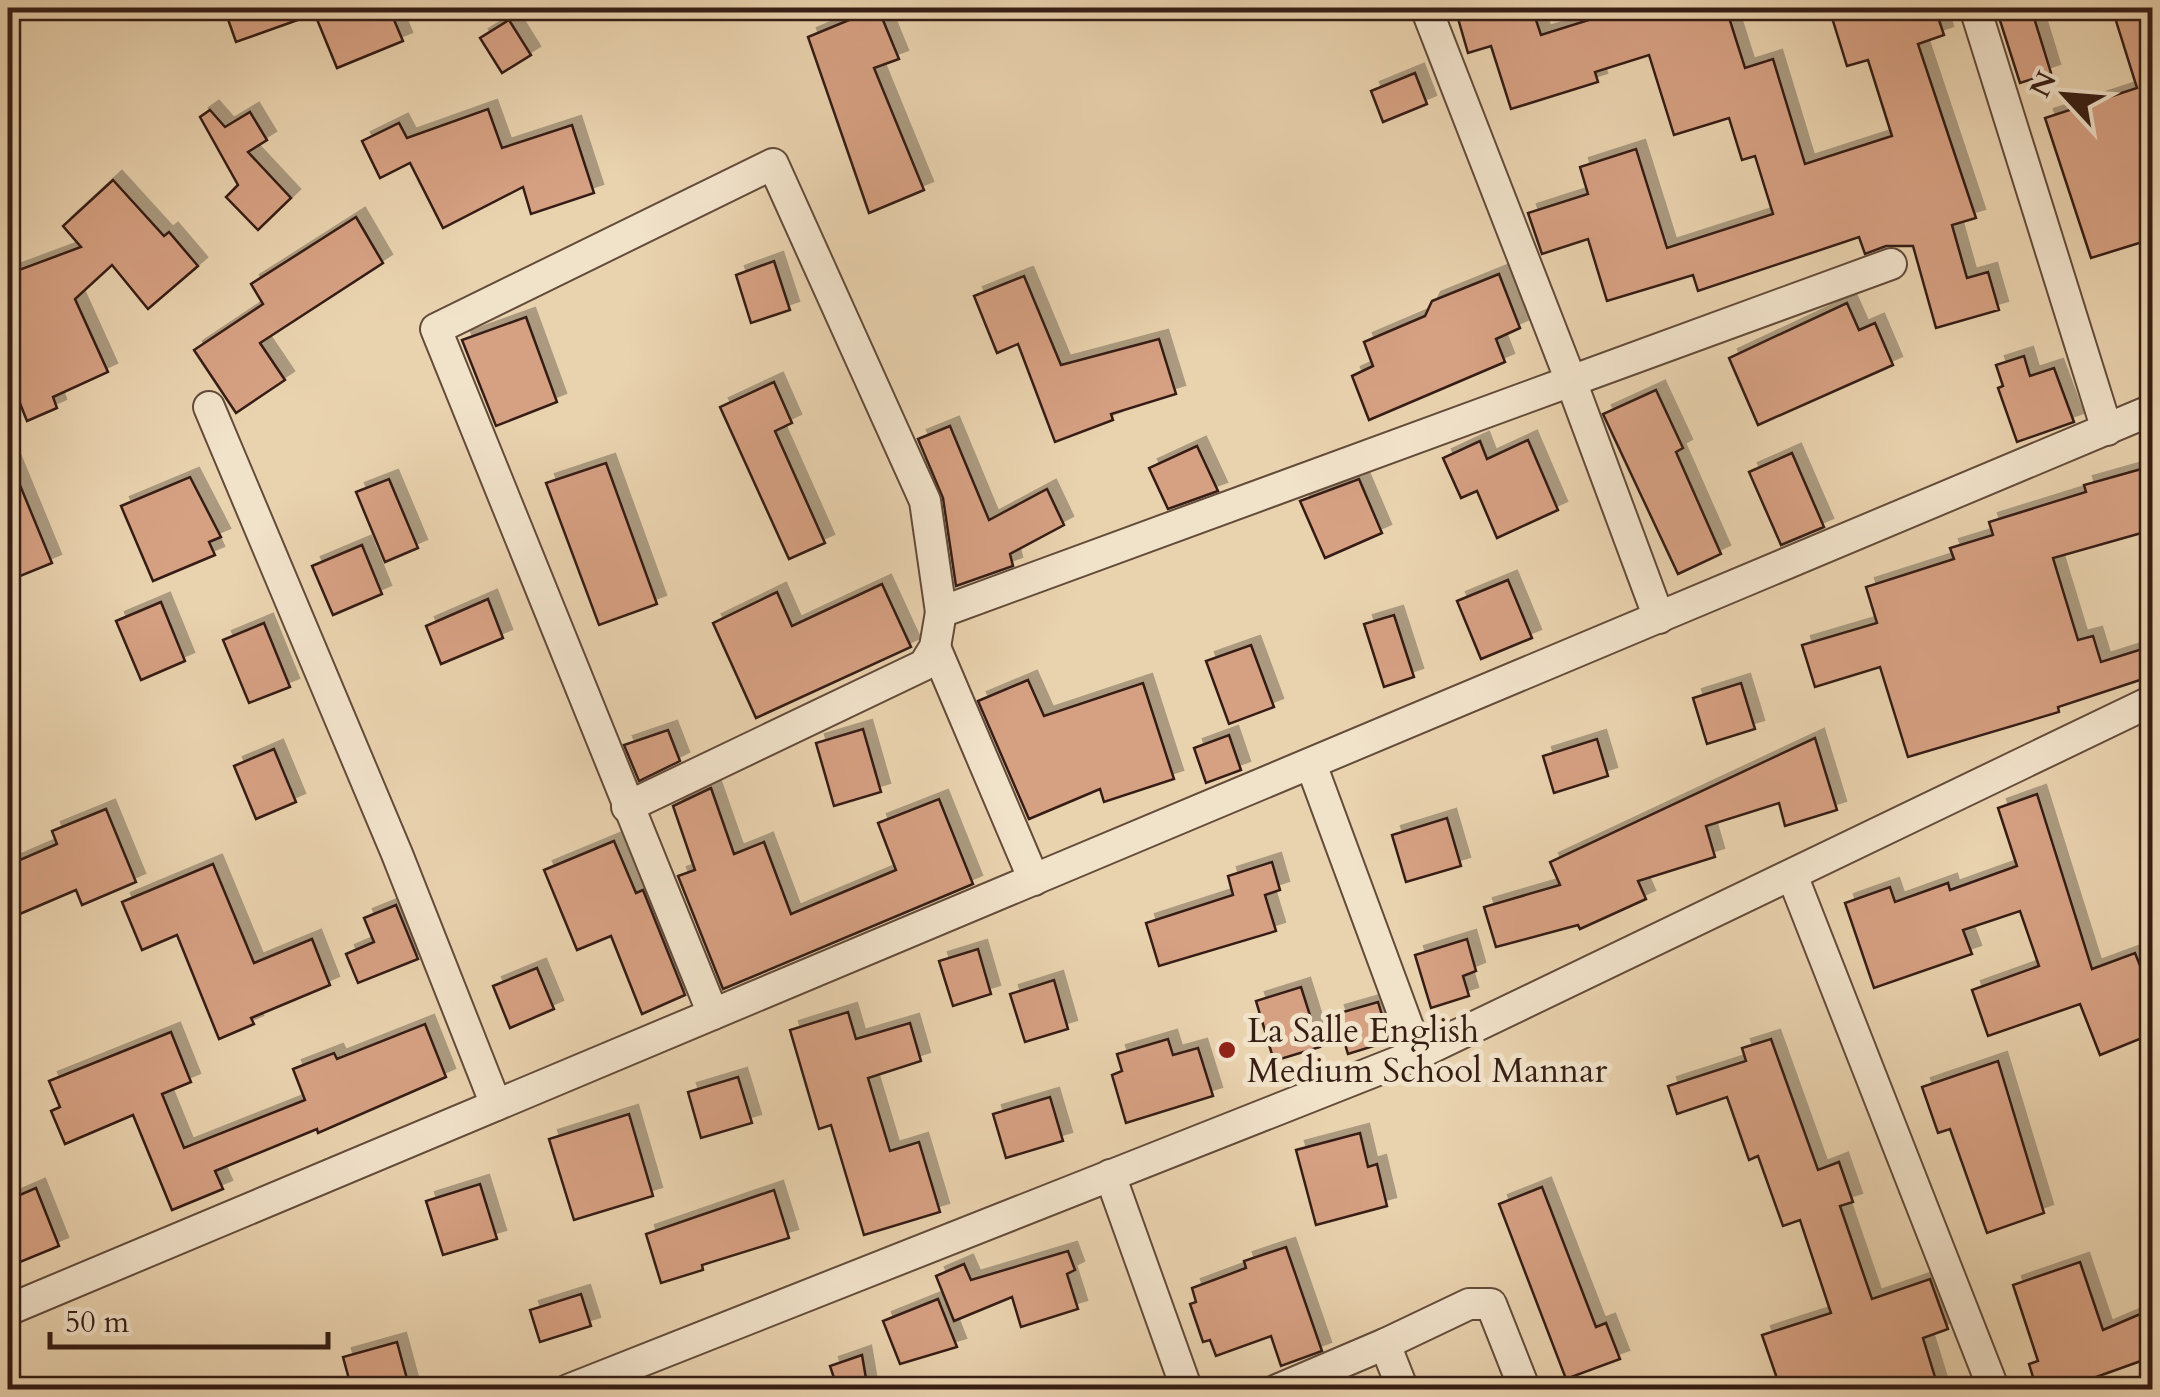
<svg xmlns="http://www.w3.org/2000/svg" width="2160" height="1397" font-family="Cardo,serif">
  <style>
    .building { fill: #d6a082; stroke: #361e14; stroke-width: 2.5; filter: url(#shadow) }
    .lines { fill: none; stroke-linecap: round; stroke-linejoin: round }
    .minor-casing { stroke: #634b3a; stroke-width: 34 }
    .minor { stroke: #f1e2ca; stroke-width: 30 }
    .poi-dot { fill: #8f2418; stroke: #f1e2ca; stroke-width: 4 }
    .labels { text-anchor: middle; stroke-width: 10; stroke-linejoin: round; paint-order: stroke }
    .poi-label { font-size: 35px; fill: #361e14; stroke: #f1e2ca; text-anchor: start }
  </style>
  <defs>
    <filter id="shadow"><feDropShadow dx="9" dy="-9" stdDeviation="0" flood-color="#0004"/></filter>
  </defs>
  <rect width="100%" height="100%" fill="#e9d2ae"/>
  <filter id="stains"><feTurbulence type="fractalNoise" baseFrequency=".002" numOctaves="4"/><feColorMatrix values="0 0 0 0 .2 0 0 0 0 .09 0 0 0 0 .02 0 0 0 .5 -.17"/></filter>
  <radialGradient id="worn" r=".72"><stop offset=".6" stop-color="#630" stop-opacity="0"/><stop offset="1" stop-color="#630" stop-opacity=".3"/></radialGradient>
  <g class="building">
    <path d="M224,8H320V12L236,42Z"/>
    <path d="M339,8H389L403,41L337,68L316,17Z"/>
    <path d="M878,8L899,59L874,68L924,190L869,213L808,37Z"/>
    <path d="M1455,8H1532L1541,35L1627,8H1726L1745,68L1773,59L1805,164L1892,136L1868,60L1847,66L1829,8H1935L1944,35L1918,44L1976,218L1952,225L1967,278L1988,272L1999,310L1936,328L1913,246H1886L1865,254L1859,237L1698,291L1693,275L1607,301L1588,239L1542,254L1528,213L1588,194L1580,167L1636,149L1667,248L1773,214L1755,156L1742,160L1729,118L1674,135L1649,55L1595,72L1598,82L1511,109L1491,46L1468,53Z"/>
    <path d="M1996,8H2031L2051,73L2020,83Z"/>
    <path d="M2112,8H2152V239L2091,258L2045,118L2137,88Z"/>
    <path d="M509,20L531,55L502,73L480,38Z"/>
    <path d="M1415,73L1427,104L1383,122L1371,91Z"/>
    <path d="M488,109L502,148L572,125L594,193L531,214L523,187L443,228L410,163L380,178L362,141L399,123L407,138Z"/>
    <path d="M210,110L225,127L250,112L267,140L248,152L291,198L258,230L226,197L238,185L200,117Z"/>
    <path d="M113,180L164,236L169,232L198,266L148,309L112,265L75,299L108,372L53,397L57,408L27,421L8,373V274L81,247L63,226Z"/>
    <path d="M356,217L383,263L260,343L285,380L236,413L194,350L263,304L251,284Z"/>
    <path d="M774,261L790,310L751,323L736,275Z"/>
    <path d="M1499,274L1520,328L1496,339L1505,362L1369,420L1352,376L1373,366L1364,342L1425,316L1432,301Z"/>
    <path d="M1024,276L1061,365L1159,339L1176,394L1111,414L1113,420L1055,442L1018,344L997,353L974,296Z"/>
    <path d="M1847,303L1859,330L1875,323L1893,365L1758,425L1729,358Z"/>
    <path d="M526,317L557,402L496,426L462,340Z"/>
    <path d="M2024,356L2030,376L2054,368L2074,422L2017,442L1998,388L2003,386L1996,365Z"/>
    <path d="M774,382L792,423L775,431L825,543L789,559L720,407Z"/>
    <path d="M1656,390L1683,448L1676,452L1721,554L1678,574L1603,414Z"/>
    <path d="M950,426L989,520L1047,489L1064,525L1010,554L1013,566L956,586L943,498L918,439Z"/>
    <path d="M1528,440L1558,510L1497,538L1477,491L1461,498L1443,458L1480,441L1487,459Z"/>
    <path d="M1197,446L1218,491L1168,509L1149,468Z"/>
    <path d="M1792,453L1824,527L1781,545L1749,472Z"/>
    <path d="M8,456L52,563L8,581Z"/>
    <path d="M606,463L657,604L599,625L546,483Z"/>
    <path d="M2152,466V530L2053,558L2078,640L2093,636L2101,662L2152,646V676L2058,707L2059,712L1908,757L1880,667L1815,687L1802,645L1877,623L1866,587L1954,559L1950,548L1993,535L1989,522L2086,492L2084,485Z"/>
    <path d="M190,477L221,537L209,542L215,555L153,581L121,506Z"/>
    <path d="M389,479L418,548L385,562L356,492Z"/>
    <path d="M1359,479L1382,533L1325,558L1300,501Z"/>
    <path d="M362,545L382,594L333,615L312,566Z"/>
    <path d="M1508,580L1532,638L1481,659L1457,601Z"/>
    <path d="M882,584L911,647L756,718L713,623L777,592L792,626Z"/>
    <path d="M488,599L503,638L441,664L426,626Z"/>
    <path d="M161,602L185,661L141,680L116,621Z"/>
    <path d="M1394,615L1414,677L1384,687L1364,624Z"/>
    <path d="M264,623L290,687L249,703L223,640Z"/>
    <path d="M1251,645L1274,707L1229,724L1206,661Z"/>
    <path d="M1028,680L1044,716L1143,683L1174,779L1104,802L1100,789L1029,819L978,701Z"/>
    <path d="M1741,683L1755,729L1707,744L1693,698Z"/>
    <path d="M863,729L881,792L834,806L816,743Z"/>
    <path d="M668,730L680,761L639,781L624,745Z"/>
    <path d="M1229,735L1241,770L1206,783L1194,748Z"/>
    <path d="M1815,738L1837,810L1785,826L1779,803L1706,826L1715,857L1638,881L1646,899L1580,929L1578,925L1496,947L1484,907L1560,885L1550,862Z"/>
    <path d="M1597,739L1608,776L1554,793L1543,756Z"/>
    <path d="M274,749L296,802L256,819L234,766Z"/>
    <path d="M711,788L734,854L764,842L791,914L896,870L878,823L939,799L973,884L723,989L678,876L695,870L673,806Z"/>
    <path d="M2037,794L2092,969L2135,953L2141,968L2152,963V1034L2100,1055L2080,1004L1988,1036L1972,990L2039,966L2020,911L1963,930L1972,954L1874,988L1845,903L1890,887L1895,902L1948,883L1950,890L2017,866L1998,808Z"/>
    <path d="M106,809L136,882L82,905L76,890L8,919V865L57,844L52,831Z"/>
    <path d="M1447,818L1461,866L1406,882L1392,835Z"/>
    <path d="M614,841L636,893L643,890L685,995L642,1014L611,936L577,950L544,870Z"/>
    <path d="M1272,862L1280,890L1265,895L1276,931L1159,966L1146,923L1233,895L1228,876Z"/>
    <path d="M213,864L254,963L312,939L330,985L251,1018L254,1024L219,1039L177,935L142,950L122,902Z"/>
    <path d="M396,905L418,959L358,983L346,954L374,942L364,918Z"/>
    <path d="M1467,939L1476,971L1463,976L1469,996L1431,1008L1415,955Z"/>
    <path d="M978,949L991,994L953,1006L939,961Z"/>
    <path d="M537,968L554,1009L510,1028L493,986Z"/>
    <path d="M1054,980L1068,1029L1025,1042L1010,994Z"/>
    <path d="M1301,987L1320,1047L1274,1061L1256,1001Z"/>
    <path d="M1378,1002L1390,1041L1348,1054L1336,1014Z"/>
    <path d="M848,1012L856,1039L910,1023L921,1061L868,1078L890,1151L919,1142L940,1212L864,1235L831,1125L819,1129L790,1030Z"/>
    <path d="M425,1024L446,1077L318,1133L317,1129L215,1171L223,1189L172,1210L133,1115L65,1144L51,1111L60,1107L49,1081L171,1032L191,1082L162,1094L184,1148L305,1100L293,1069L334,1053L337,1059Z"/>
    <path d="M1168,1039L1173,1055L1198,1048L1213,1096L1126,1123L1112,1075L1122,1071L1117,1054Z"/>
    <path d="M1771,1039L1818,1170L1839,1162L1853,1202L1840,1206L1872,1299L1930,1279L1948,1329L1923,1338L1939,1390H1781L1762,1335L1831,1313L1800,1220L1783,1226L1758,1156L1749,1160L1727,1097L1677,1114L1668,1086L1746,1061L1742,1048Z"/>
    <path d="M1998,1061L2044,1213L1987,1233L1950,1129L1938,1133L1922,1087Z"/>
    <path d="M738,1077L752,1123L701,1138L688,1092Z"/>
    <path d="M1050,1097L1063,1141L1006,1158L993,1114Z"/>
    <path d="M629,1114L653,1196L574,1220L549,1139Z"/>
    <path d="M1360,1133L1368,1167L1377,1164L1387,1206L1316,1225L1296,1150Z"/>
    <path d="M480,1184L497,1239L443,1255L426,1201Z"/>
    <path d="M1542,1187L1596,1327L1606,1323L1620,1359L1566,1379L1499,1204Z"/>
    <path d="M36,1188L59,1246L8,1267V1200Z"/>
    <path d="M774,1190L789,1238L702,1265L703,1270L661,1283L646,1234Z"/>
    <path d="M1286,1247L1322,1351L1281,1366L1271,1336L1216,1356L1210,1340L1203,1342L1190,1304L1196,1302L1192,1288L1246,1268L1244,1261Z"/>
    <path d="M1068,1251L1075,1270L1067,1274L1078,1309L1021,1327L1012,1297L954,1321L936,1276L964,1264L971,1280Z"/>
    <path d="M2080,1262L2103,1330L2152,1309V1357L2060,1390H2037L2029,1364L2038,1361L2013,1285Z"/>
    <path d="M581,1294L591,1326L540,1342L530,1310Z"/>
    <path d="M938,1299L957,1347L900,1364L883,1321Z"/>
    <path d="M397,1342L410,1390H352L343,1357Z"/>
    <path d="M862,1355L868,1390H838L830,1366Z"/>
  </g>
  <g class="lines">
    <g class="minor-casing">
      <g id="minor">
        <path d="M1426,8L1571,381L1891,264"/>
        <path d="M1975,8L2107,430"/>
        <path d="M209,407L397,854L496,1105"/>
        <path d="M935,647L1034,880"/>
        <path d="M1311,764L1418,1054"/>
        <path d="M627,807L924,665L935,647L941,612L1571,381L1659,618"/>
        <path d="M1792,875L1994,1390"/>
        <path d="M713,1014L436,329L773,164L925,501L941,612"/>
        <path d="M1110,1175L1187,1390"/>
        <path d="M8,1310L2152,410"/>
        <path d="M568,1390L1418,1054L2152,701"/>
        <path d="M1277,1390L1385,1344"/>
        <path d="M1403,1390L1385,1344L1469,1304H1491L1525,1390"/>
      </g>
    </g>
    <use href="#minor" class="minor"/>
  </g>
  <circle class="poi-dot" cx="1227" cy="1050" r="10"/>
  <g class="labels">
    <g class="poi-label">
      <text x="1247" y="1042">La Salle English<tspan x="1247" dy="40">Medium School Mannar</tspan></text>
    </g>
  </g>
  <rect width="2160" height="1397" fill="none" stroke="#e9d2ae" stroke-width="40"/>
  <rect x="10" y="10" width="2140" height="1377" fill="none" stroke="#361e14" stroke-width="5"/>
  <rect x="20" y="20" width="2120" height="1357" fill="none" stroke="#361e14" stroke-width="2.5"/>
  <g transform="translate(2065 95) rotate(296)" stroke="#f1e2ca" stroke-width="8" paint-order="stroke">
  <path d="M0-8L18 38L0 25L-18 38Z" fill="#361e14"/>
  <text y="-15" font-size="28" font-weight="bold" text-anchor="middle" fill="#361e14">N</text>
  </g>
  <path d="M50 1332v15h278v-15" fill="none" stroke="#361e14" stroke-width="5"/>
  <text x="65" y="1332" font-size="30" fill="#361e14" stroke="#f1e2ca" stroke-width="8" paint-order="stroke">50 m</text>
  <rect width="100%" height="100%" filter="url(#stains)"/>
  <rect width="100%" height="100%" fill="url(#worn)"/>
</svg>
